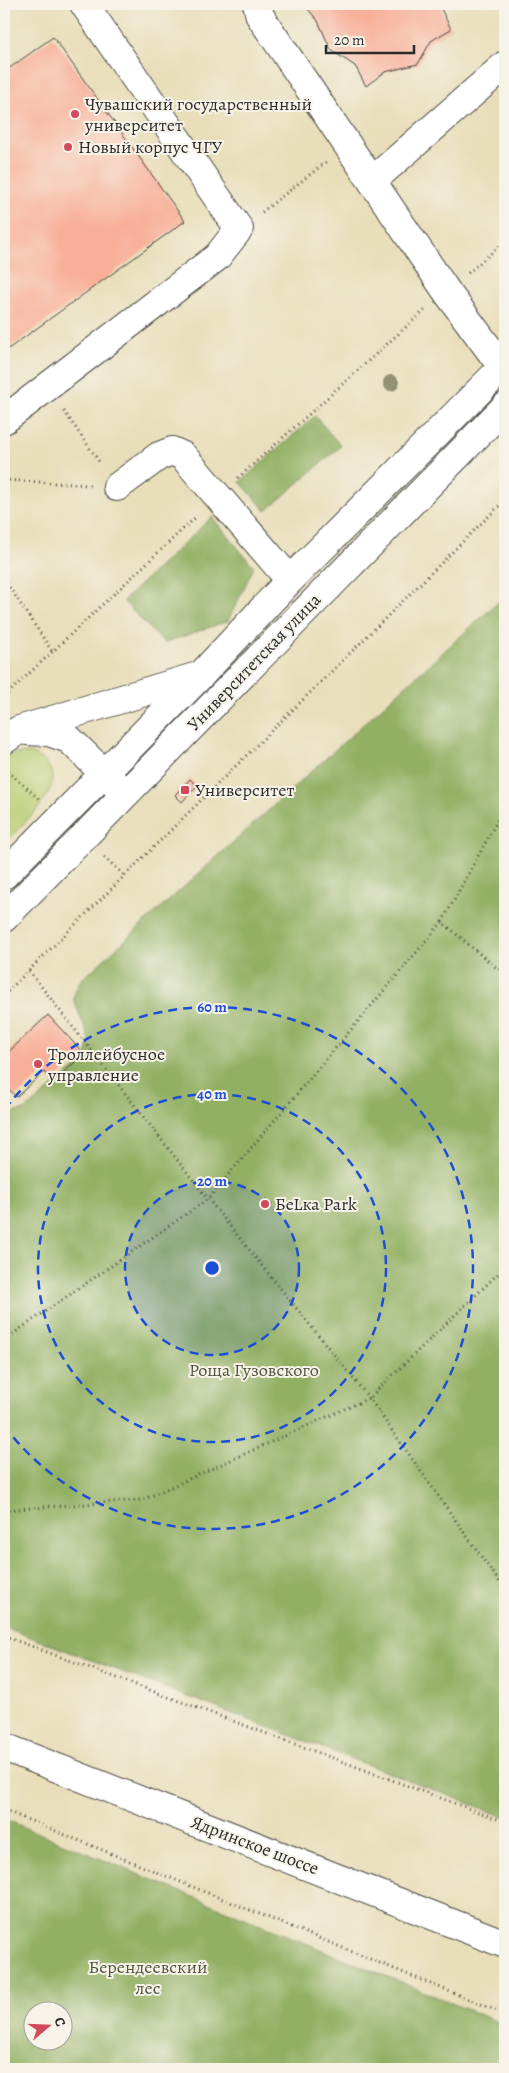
<svg xmlns="http://www.w3.org/2000/svg" width="509" height="2073" font-family="Alegreya,serif">
  <style>
    .green { fill: #b8cd71; stroke: #727c4e }
    .forest { fill: #92b063; stroke: #5e6e47; fill-rule: evenodd }
    .building { fill: #f8af98 }
    .lines { fill: none; stroke-linecap: round; stroke-linejoin: round }
    .minor-casing { stroke: #474640; stroke-width: 30 }
    .major-casing { stroke: #474640; stroke-width: 30 }
    .path { stroke: #474640; stroke-width: 3; stroke-dasharray: 1 4; stroke-linecap: butt }
    .minor { stroke: #fff; stroke-width: 28 }
    .major { stroke: #fff; stroke-width: 28 }
    .tree { fill: #939275 }
    .ring { fill: none; stroke: #1d4ed8; stroke-width: 2.5; stroke-dasharray: 9 6 }
    .poi-dot { fill: #d1495b; stroke: #f7f3e8; stroke-width: 2 }
    .labels { text-anchor: middle; stroke-width: 4; stroke-linejoin: round; paint-order: stroke }
    .poi-label { font-size: 18px; fill: #2b2b2b; stroke: #f7f3e8; text-anchor: start }
    .street-label { font-size: 18px; fill: #2b2b2b; stroke: #f7f3e8 }
    .park-label { font-size: 18px; fill: #4e543c; stroke: #f7f3e8 }
    .centre { fill: #1d4ed8; stroke: #f7f3e8; stroke-width: 2.5 }
    .ring-label { font-size: 15px; text-anchor: middle; font-weight: bold; fill: #1d4ed8; stroke: #f7f3e8; stroke-width: 4; stroke-linejoin: round; paint-order: stroke }
  </style>
  <rect width="100%" height="100%" fill="#f7f3e8"/>
  <filter id="ink" filterUnits="userSpaceOnUse"><feTurbulence type="fractalNoise" baseFrequency=".02" numOctaves="2"/><feDisplacementMap in="SourceGraphic" scale="10" xChannelSelector="R" yChannelSelector="G"/><feConvolveMatrix kernelMatrix="1 2 1 2 8 2 1 2 1" color-interpolation-filters="sRGB"/></filter>
  <filter id="wash" filterUnits="userSpaceOnUse"><feTurbulence type="fractalNoise" baseFrequency=".0096" numOctaves="4" result="noise"/><feDisplacementMap in="SourceGraphic" scale="20" xChannelSelector="R" yChannelSelector="G"/><feGaussianBlur stdDeviation="1.12" result="paint"/><feColorMatrix in="noise" values="0 0 0 0 0 0 0 0 0 0 0 0 0 0 0 0 0 1.4 0 .05"/><feComposite in="paint" operator="in"/></filter>
  <g filter="url(#wash)">
    <rect width="100%" height="100%" fill="#e8deba"/>
    <path class="green" d="M31,753C35,756 41,758 44,761C72,786 20,826 4,843V758L13,754Z"/>
    <g class="forest">
      <path d="M315,416L341,446L266,511L240,482Z"/>
      <path d="M212,517L254,567L228,621L164,643L123,601Z"/>
      <path d="M505,596V1817L4,1627V1112L6,1114L25,1110L85,1060L90,1041L73,998L79,982Z"/>
      <path d="M4,1819L505,2025V2069H4ZM32,2010H62V2040H32Z"/>
    </g>
    <g id="blocks">
      <g class="building">
        <path d="M304,4H446L441,9L451,29L431,41L418,64L385,72L366,86L355,66L331,50L318,21Z"/>
        <path d="M53,37L185,221L4,352V72Z"/>
        <path d="M190,779L197,786L182,802L175,795Z"/>
        <path d="M48,1015L84,1054L53,1082L44,1072L16,1097L4,1084V1056Z"/>
      </g>
    </g>
  </g>
  <g filter="url(#ink)">
    <use href="#blocks" fill-opacity="0" stroke="#474640" stroke-width="1"/>
    <g class="lines">
      <g class="minor-casing">
        <g id="minor">
          <path d="M257,4L260,16L447,292L503,368"/>
          <path d="M372,181L505,65"/>
          <path d="M4,420L217,257L239,229L84,4"/>
          <path d="M117,487L159,456L172,451L183,456L290,580"/>
          <path d="M27,731L49,732L69,739L125,794"/>
          <path d="M4,740L19,730L201,675"/>
        </g>
      </g>
      <g class="major-casing">
        <g id="major">
          <path d="M4,875L201,675L290,580L505,365"/>
          <path d="M4,918L505,407"/>
          <path d="M4,1747L505,1944"/>
        </g>
      </g>
      <g class="path">
        <path d="M262,212L326,162"/>
        <path d="M468,273L505,241"/>
        <path d="M64,411L100,463"/>
        <path d="M238,478L425,310"/>
        <path d="M4,480L90,485"/>
        <path d="M4,579L52,651"/>
        <path d="M4,697L197,516"/>
        <path d="M4,768L39,799"/>
        <path d="M505,807L442,922L505,975"/>
        <path d="M104,857L124,875"/>
        <path d="M29,971L208,1199L369,1398L505,1590"/>
        <path d="M4,995L505,500"/>
        <path d="M4,1340L208,1199L442,922"/>
        <path d="M4,1510L142,1500L369,1398L505,1267"/>
        <path d="M4,1636L505,1822"/>
        <path d="M4,1810L505,2014"/>
      </g>
      <use href="#minor" class="minor"/>
      <use href="#major" class="major"/>
    </g>
    <circle class="tree" cx="391" cy="383" r="8"/>
  </g>
  <circle cx="212" cy="1268" r="87" fill="#1d4ed8" fill-opacity=".12"/>
  <g class="ring">
    <circle cx="212" cy="1268" r="87"/>
    <circle cx="212" cy="1268" r="174"/>
    <path d="M5 1109A261 261 0 1 1 5 1427"/>
  </g>
  <g class="poi-dot">
    <circle cx="75" cy="114" r="5"/>
    <circle cx="68" cy="147" r="5"/>
    <rect x="180" y="785" width="10" height="10" rx="2.5"/>
    <circle cx="38" cy="1064" r="5"/>
    <circle cx="265" cy="1204" r="5"/>
  </g>
  <g class="labels">
    <g class="poi-label">
      <text x="85" y="110">Чувашский государственный<tspan x="85" dy="21">университет</tspan></text>
      <text x="78" y="153">Новый корпус ЧГУ</text>
      <text x="195" y="796">Университет</text>
      <text x="48" y="1060">Троллейбусное<tspan x="48" dy="21">управление</tspan></text>
      <text x="275" y="1210">БeLка Park</text>
    </g>
    <g class="street-label">
      <text transform="translate(254 662) rotate(-46)" y="6">Университетская улица</text>
      <text transform="translate(255 1845) rotate(21)" y="6">Ядринское шоссе</text>
    </g>
    <g class="park-label">
      <text x="254" y="1376">Роща Гузовского</text>
      <text x="148" y="1973">Берендеевский<tspan x="148" dy="21">лес</tspan></text>
    </g>
  </g>
  <circle cx="212" cy="1268" r="8" class="centre"/>
  <g class="ring-label">
    <text x="212" y="1012">60 m</text>
    <text x="212" y="1099">40 m</text>
    <text x="212" y="1186">20 m</text>
  </g>
  <rect width="509" height="2073" fill="none" stroke="#f7f3e8" stroke-width="20"/>
  <g transform="translate(48 2026) rotate(71)"><circle r="24" fill="#f7f3e8" stroke="#a5a39c"/>
  <path d="M0-4L9 19L0 12L-9 19Z" fill="#d1495b"/>
  <text y="-8" font-size="14" font-weight="bold" text-anchor="middle" fill="#2b2b2b">С</text>
  </g>
  <path d="M326 45v8h88v-8" fill="none" stroke="#2b2b2b" stroke-width="2.5"/>
  <text x="334" y="45" font-size="15" fill="#2b2b2b" stroke="#f7f3e8" stroke-width="4" paint-order="stroke">20 m</text>
</svg>
